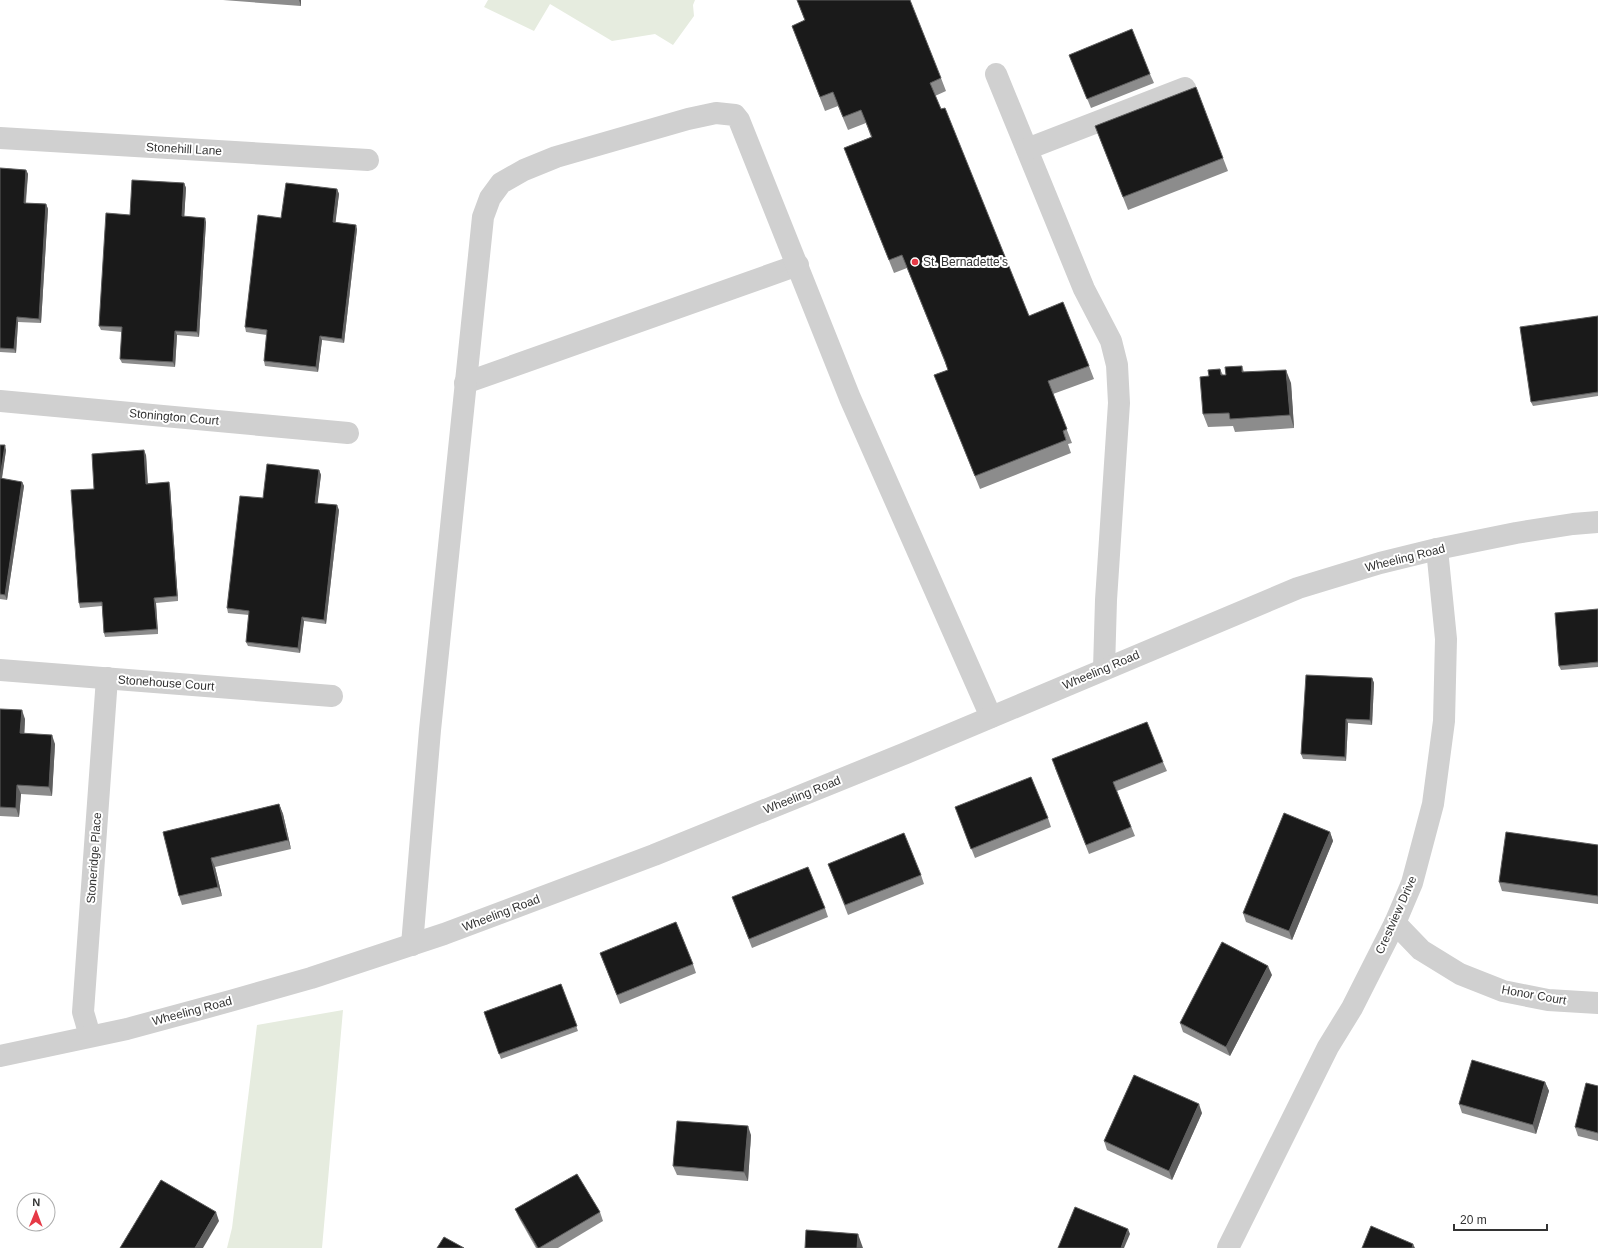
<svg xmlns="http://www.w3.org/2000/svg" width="1598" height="1248" font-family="Helvetica,sans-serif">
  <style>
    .green { fill: #e6ecdf }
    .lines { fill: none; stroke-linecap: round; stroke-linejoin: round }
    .minor { stroke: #d0d0d0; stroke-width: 22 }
    .wall { fill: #8c8c8c }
    .shaded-wall { fill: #5f5f5f }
    .building { fill: #1a1a1a; stroke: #5f5f5f }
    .poi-dot { fill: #e63946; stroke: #fff; stroke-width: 1.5 }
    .labels { text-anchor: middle; stroke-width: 4; stroke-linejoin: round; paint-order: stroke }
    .street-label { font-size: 12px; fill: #333; stroke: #fff }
    .poi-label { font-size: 12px; fill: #333; stroke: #fff; text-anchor: start }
  </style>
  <rect width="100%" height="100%" fill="#fff"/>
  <g class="green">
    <path d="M488,0H695L693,5L694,16L673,45L655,34L612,41L550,4L534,31L484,7Z"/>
    <path d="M343,1010L322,1248H227L232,1228L257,1025Z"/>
  </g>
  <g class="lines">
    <g class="minor">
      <path d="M996,74L1084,289L1111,341L1117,365L1119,403L1106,600L1104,669"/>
      <path d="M0,138L368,160"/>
      <path d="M1027,149L1185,88"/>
      <path d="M465,383L798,265"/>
      <path d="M0,401L348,433"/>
      <path d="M0,670L332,696"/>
      <path d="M1395,923L1421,950L1460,974L1503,991L1548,1000L1598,1003"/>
      <path d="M412,945L430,730L483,217L490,198L501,183L524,170L556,157L688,119L716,113L735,115L739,120L850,398L991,717"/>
      <path d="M90,1036L83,1012L107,678"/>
      <path d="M0,1056L127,1029L230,1001L311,978L444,934L654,855L906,753L1298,588L1380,563L1437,549L1516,533L1573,524L1598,522"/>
      <path d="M1228,1248L1328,1047L1352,1008L1395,923L1412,883L1433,804L1444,721L1446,639L1437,549"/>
    </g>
  </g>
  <g class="wall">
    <path d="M223,0H301V6Z"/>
    <path d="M797,0L941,78L946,91L935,96L1029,316L1089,366L1094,379L1053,394L1072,443L1068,444L1071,453L980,489L934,375L948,370L907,268L894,273L844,148L871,137L866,123L848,130L838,106L825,111L792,26L805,21Z"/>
    <path d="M1069,55L1150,74L1154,83L1091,108Z"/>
    <path d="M1100,139L1223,158L1228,171L1128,210Z"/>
    <path d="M0,168L26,170L28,174L26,203L46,204L48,209L41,323L18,322L16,353L0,352Z"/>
    <path d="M184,183L186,188L184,217L206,222L199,337L177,335L175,367L122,363L120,359L122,332L101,330L99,326L130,215Z"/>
    <path d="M337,189L339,194L335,222L357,229L344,343L322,340L318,372L265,366L264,361L267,335L246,332L245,327L281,218Z"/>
    <path d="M1598,316V396L1533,406L1531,402Z"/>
    <path d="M1242,366L1244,372L1291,383L1294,428L1235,432L1233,426L1208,427L1203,414L1209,376L1220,369L1223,375H1226Z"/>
    <path d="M0,445L6,450L2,479L22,482L24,486L7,600L0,599Z"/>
    <path d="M146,455L148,483L170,486L178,601L156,603L158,634L105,637L104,633L102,606L80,608L79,603L94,489Z"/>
    <path d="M319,470L321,475L317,503L339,510L326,624L304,621L300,653L248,646L246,642L249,615L228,613L227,608L263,498Z"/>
    <path d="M1598,609V667L1561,670L1559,666Z"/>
    <path d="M1372,678L1374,683L1372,725L1348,723L1346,761L1303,759L1301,754Z"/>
    <path d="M0,709L25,719L24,733L55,744L52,796L21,794L19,817L0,816Z"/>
    <path d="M1163,762L1167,771L1117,791L1135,836L1089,854L1055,768Z"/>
    <path d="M279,804L283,814L291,849L215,867L222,896L182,905L179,896L163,832Z"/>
    <path d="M955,807L1048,818L1051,827L975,858Z"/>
    <path d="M1330,832L1333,841L1292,940L1246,922L1243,913Z"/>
    <path d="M1598,845V904L1502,891L1499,882Z"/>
    <path d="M828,864L921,875L924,884L848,915Z"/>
    <path d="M732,897L825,908L828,917L752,948Z"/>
    <path d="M600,953L693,964L696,973L620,1004Z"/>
    <path d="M1272,975L1230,1056L1183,1032L1180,1023Z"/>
    <path d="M561,984L578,1031L501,1059L484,1012Z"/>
    <path d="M1545,1082L1549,1091L1536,1134L1462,1113L1459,1104Z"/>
    <path d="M1598,1086V1141L1578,1136L1575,1127Z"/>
    <path d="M1202,1113L1172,1180L1107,1150L1104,1141Z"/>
    <path d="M751,1135L748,1181L677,1175L673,1166Z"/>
    <path d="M515,1209L600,1212L603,1221L558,1248H536L519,1218Z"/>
  </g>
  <g class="shaded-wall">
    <path d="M299,0H301V6Z"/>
    <path d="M26,170L28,174L25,207L24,203Z"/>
    <path d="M184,183L186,188L184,221L182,216Z"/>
    <path d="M337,189L339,194L335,227L333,222Z"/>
    <path d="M46,204L48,209L41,323L39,319Z"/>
    <path d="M205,218L206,222L199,337L197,332Z"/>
    <path d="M356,225L357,229L344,343L342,339Z"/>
    <path d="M17,317L18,322L16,353L14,349Z"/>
    <path d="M175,331L177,335L175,367L173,362Z"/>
    <path d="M320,336L322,340L318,372L316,367Z"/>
    <path d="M1286,370L1291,383L1294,428L1290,415Z"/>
    <path d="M5,445L6,450L1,483L0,479V477Z"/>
    <path d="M144,450L146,455L148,488L146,484Z"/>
    <path d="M319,470L321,475L317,508L315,503Z"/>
    <path d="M22,482L24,486L7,600L5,595Z"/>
    <path d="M169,482L170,486L178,601L177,596Z"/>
    <path d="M337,505L339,510L326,624L324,620Z"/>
    <path d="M154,598L156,603L158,634L157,629Z"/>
    <path d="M302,617L304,621L300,653L298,648Z"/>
    <path d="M1372,678L1374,683L1372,725L1370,720Z"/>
    <path d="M22,710L25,719L24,742L20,733Z"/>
    <path d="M1346,719L1348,723L1346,761L1345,757Z"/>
    <path d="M52,735L55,744L52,796L49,787Z"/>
    <path d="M17,785L21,794L19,817L16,808Z"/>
    <path d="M279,804L283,814L291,849L288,840Z"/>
    <path d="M1330,832L1333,841L1292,940L1289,931Z"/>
    <path d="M211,858L215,867L222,896L218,887Z"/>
    <path d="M1268,966L1272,975L1230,1056L1226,1047Z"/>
    <path d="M1545,1082L1549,1091L1536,1134L1533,1125Z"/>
    <path d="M1199,1104L1202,1113L1172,1180L1169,1171Z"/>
    <path d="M748,1126L751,1135L748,1181L744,1172Z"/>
    <path d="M216,1212L219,1221L203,1248H195Z"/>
    <path d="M1128,1229L1130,1234L1124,1248H1121Z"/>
    <path d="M858,1234L863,1248H857Z"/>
    <path d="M1413,1244L1415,1248H1412Z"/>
  </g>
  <g class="building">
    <path d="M797,0H910L941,78L930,83L941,109L945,108L1029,316L1063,302L1089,366L1048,381L1067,429L1063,431L1066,440L975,476L934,375L948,370L945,361L902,255L889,260L844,148L872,137L861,110L843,117L833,92L820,97L792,26L805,20Z"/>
    <path d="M1132,29L1150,74L1087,99L1069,55Z"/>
    <path d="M1196,87L1223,158L1123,197L1095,126Z"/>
    <path d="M0,168L26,170L24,203L46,204L39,319L17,317L14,349L0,348Z"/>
    <path d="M132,180L184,183L182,216L205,218L197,332L175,331L173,362L120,359L122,327L99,326L106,213L130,215Z"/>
    <path d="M286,183L337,189L333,222L356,225L342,339L320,336L316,367L264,361L267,330L245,327L258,215L281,218Z"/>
    <path d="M1598,316V392L1531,402L1520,327Z"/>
    <path d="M1242,366V372L1286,370L1290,415L1230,419L1229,413L1203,414L1200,377L1209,376L1208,370L1220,369L1221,375H1226L1225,367Z"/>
    <path d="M0,445H5L0,477Z"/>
    <path d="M144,450L146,484L169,482L177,596L154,598L157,629L104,633L102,602L79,603L71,490L94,489L92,454Z"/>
    <path d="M267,464L319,470L315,503L337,505L324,620L302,617L298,648L246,642L249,611L227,608L240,496L263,498Z"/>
    <path d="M0,478L22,482L5,595L0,594Z"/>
    <path d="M1598,609V662L1559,666L1555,613Z"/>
    <path d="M1306,675L1372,678L1370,720L1346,719L1345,757L1301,754Z"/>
    <path d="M0,709L22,710L20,733L52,735L49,787L17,785L16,808L0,807Z"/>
    <path d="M1147,722L1163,762L1113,782L1131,827L1086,845L1052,759Z"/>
    <path d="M1031,777L1048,818L971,849L955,807Z"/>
    <path d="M279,804L288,840L211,858L218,887L179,896L163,832Z"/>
    <path d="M1284,813L1330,832L1289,931L1243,913Z"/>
    <path d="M1506,832L1598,845V896L1499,882Z"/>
    <path d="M904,833L921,875L845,905L828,864Z"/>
    <path d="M808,867L825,908L749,939L732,897Z"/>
    <path d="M676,922L693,964L617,995L600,953Z"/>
    <path d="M1222,942L1268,966L1226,1047L1180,1023Z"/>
    <path d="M561,984L577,1026L499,1054L484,1012Z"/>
    <path d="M1472,1060L1545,1082L1533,1125L1459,1104Z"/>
    <path d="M1134,1075L1199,1104L1169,1171L1104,1141Z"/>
    <path d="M1586,1083L1598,1086V1133L1575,1127Z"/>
    <path d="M677,1121L748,1126L744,1172L673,1166Z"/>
    <path d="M577,1174L600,1212L539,1248H538L515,1209Z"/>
    <path d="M161,1180L216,1212L195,1248H120Z"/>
    <path d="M1075,1207L1128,1229L1121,1248H1058Z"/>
    <path d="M1371,1226L1413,1244L1412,1248H1362Z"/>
    <path d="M806,1230L858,1234L857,1248H805Z"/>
    <path d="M444,1237L464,1248H437Z"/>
  </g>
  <circle class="poi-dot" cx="915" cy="262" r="4"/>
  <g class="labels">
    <g class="street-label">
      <text transform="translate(184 149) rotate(3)" y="4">Stonehill Lane</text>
      <text transform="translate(174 417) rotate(5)" y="4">Stonington Court</text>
      <text transform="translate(1405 558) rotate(-14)" y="4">Wheeling Road</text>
      <text transform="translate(1101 670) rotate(-23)" y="4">Wheeling Road</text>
      <text transform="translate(166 683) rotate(4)" y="4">Stonehouse Court</text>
      <text transform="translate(802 795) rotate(-22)" y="4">Wheeling Road</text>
      <text transform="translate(94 858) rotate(-86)" y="4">Stoneridge Place</text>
      <text transform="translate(501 913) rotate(-21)" y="4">Wheeling Road</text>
      <text transform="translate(1396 915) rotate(-66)" y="4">Crestview Drive</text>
      <text transform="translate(1534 995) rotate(10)" y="4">Honor Court</text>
      <text transform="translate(192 1011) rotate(-15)" y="4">Wheeling Road</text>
    </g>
    <g class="poi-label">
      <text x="923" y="266">St. Bernadette's</text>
    </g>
  </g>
  <g transform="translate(36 1212) rotate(1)"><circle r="19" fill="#ffffff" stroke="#adadad"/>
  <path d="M0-3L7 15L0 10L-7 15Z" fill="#e63946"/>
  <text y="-6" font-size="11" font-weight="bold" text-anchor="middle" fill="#333333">N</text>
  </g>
  <path d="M1454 1224v6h93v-6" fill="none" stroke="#333333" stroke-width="2"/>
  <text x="1460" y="1224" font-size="12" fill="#333333" stroke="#ffffff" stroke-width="3" paint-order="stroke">20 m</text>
</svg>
